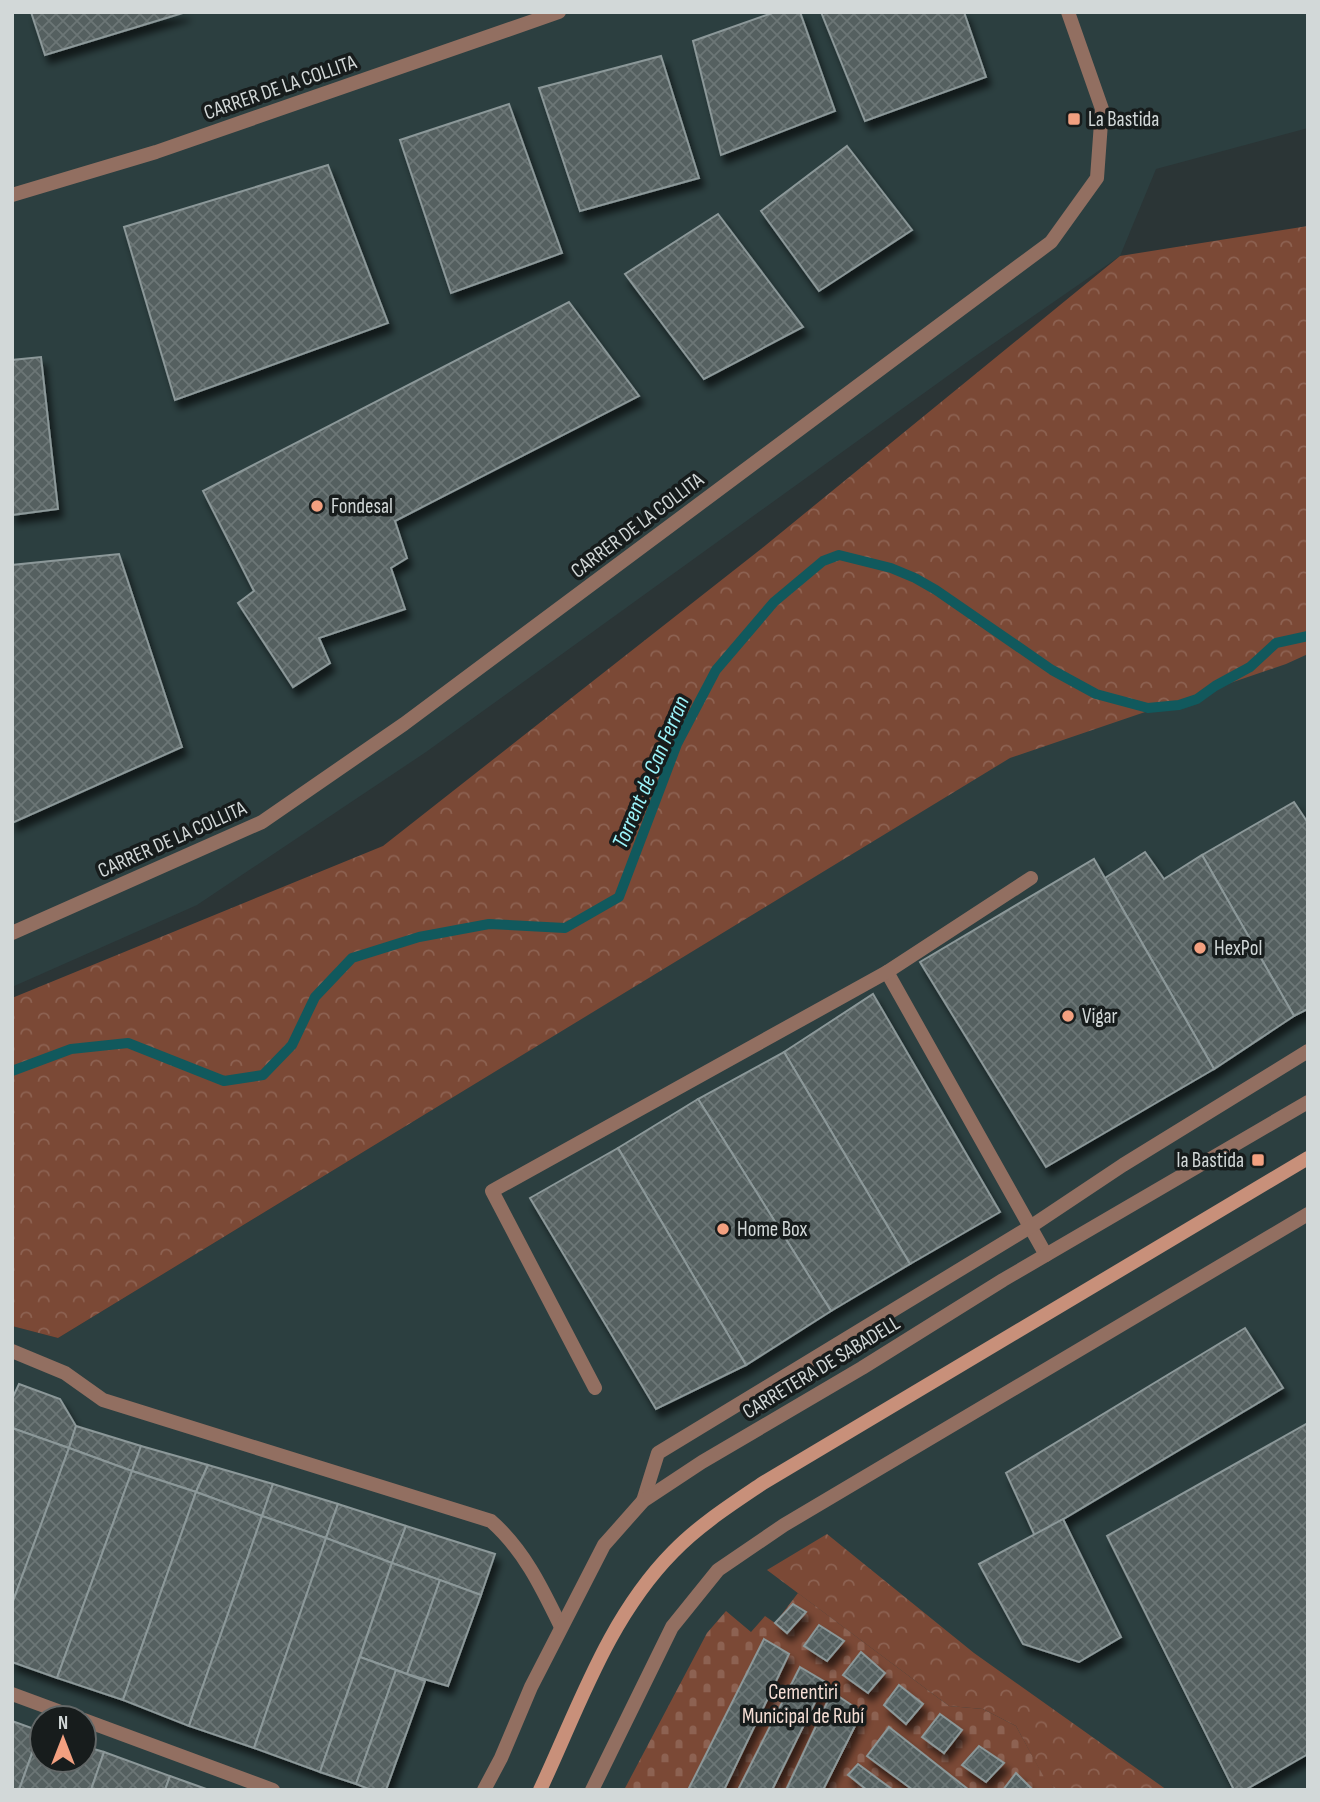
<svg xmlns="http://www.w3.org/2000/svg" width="1320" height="1802" font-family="'Sofia Sans Condensed',sans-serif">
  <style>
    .built { fill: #2c3f40; fill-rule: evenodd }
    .forest { fill: url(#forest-crowns) }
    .cemetery { fill: url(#cemetery-stones) }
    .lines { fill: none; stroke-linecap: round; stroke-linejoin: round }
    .stream { stroke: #11595d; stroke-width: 10 }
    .building { fill: url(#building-cross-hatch); stroke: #8c9899; stroke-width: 2; filter: url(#shadow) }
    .lane { stroke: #926f61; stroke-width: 14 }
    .street { stroke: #926f61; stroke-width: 14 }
    .secondary { stroke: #c8907a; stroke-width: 14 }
    .poi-dot { fill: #f2a080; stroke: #171c1c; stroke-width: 2.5 }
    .labels { text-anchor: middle; stroke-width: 7; stroke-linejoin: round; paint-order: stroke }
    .street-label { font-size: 21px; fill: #d2d8d8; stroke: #171c1c }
    .poi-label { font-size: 21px; fill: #d2d8d8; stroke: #171c1c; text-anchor: start }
    .park-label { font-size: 21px; fill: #f5ded5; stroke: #171c1c }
    .water-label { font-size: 23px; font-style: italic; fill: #9cf4fa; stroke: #171c1c }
  </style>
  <defs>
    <pattern id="forest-crowns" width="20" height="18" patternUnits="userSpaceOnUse" patternTransform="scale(1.75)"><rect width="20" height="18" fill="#7b4936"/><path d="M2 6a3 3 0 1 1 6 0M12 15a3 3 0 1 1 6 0" fill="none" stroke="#8d6252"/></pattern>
    <pattern id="cemetery-stones" width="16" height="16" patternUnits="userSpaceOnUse" patternTransform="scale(1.75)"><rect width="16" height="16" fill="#7b4936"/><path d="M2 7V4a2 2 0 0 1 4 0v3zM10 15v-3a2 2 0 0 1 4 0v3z" fill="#8d6252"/></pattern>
    <pattern id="building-cross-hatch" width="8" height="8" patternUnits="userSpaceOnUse" patternTransform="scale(1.75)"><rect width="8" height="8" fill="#546060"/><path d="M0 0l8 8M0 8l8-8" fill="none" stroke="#6c7676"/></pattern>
    <filter id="shadow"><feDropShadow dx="4.5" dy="8" stdDeviation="3.5" flood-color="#0009"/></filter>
  </defs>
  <rect width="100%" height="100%" fill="#2b3536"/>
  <g class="built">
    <path d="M12,12H1308V128L1156,169L1120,256L974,357L426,752L197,905L12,987Z"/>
    <path d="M1308,643V1790H12V1326L58,1338L1032,744ZM42,1718H84V1760H42Z"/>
  </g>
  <g class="forest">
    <path d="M1308,226V654L1286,664L1010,758L58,1338L12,1326V998L383,846L761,549L1120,256Z"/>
    <path d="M827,1534L974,1653L1167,1790H1058L1045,1780L1016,1726L983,1709L949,1706L767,1570Z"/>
  </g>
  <path class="cemetery" d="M798,1593L949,1706L983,1709L1016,1726L1045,1779L1058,1790H624L707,1633L726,1611L751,1632L765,1616L775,1623Z"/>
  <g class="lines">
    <path class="stream" d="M12,1071L71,1049L128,1043L224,1081L263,1075L292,1045L315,997L352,958L419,937L489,924L565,928L619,897L677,744L716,670L774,602L823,561L839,555L891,568L915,578L936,590L1052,670L1096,694L1148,708L1179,705L1197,699L1215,686L1250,667L1276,643L1308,636"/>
  </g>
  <g class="building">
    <path d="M31,12H186L45,55Z"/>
    <path d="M775,12H800L835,111L721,155L693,41Z"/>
    <path d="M821,12H964L986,77L865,121Z"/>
    <path d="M661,56L699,178L580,211L539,88Z"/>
    <path d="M509,104L562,253L451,293L400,140Z"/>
    <path d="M847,146L912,230L819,291L761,211Z"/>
    <path d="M328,165L388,323L175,400L124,227Z"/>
    <path d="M718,214L803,327L704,379L625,274Z"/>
    <path d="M569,302L639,396L395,521L407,558L391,568L405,609L319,638L330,663L293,687L238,603L254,591L203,491Z"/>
    <path d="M41,357L58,509L12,515V360Z"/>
    <path d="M119,554L182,747L12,823V565Z"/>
    <path d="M1294,802L1308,823V1009L1294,1016L1202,855Z"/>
    <path d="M1145,852L1164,879L1202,855L1294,1016L1214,1069L1105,878Z"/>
    <path d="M1094,859L1214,1069L1046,1167L920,962Z"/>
    <path d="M873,994L1000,1212L910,1264L784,1052Z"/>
    <path d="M784,1052L910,1264L831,1311L698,1099Z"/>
    <path d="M698,1099L831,1311L746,1365L618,1148Z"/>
    <path d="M618,1148L746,1365L656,1409L530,1198Z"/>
    <path d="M1245,1328L1283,1388L1035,1536L1006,1473Z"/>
    <path d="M19,1384L60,1399L76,1426L69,1448L12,1428V1399Z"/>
    <path d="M1308,1423V1754L1245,1790H1234L1107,1536Z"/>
    <path d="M76,1426L141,1446L132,1471L69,1448Z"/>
    <path d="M12,1428L69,1448L12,1604Z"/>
    <path d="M141,1446L208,1465L196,1492L132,1471Z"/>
    <path d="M69,1448L132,1471L57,1678L12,1662V1604Z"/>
    <path d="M208,1465L273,1484L262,1516L196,1492Z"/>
    <path d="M132,1471L196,1492L123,1700L57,1678Z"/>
    <path d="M273,1484L338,1504L326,1538L262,1516Z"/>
    <path d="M196,1492L262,1516L189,1726L123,1700Z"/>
    <path d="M338,1504L406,1526L392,1563L326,1538Z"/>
    <path d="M262,1516L326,1538L254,1748L189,1726Z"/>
    <path d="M1063,1519L1121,1637L1079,1662L1023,1644L979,1564Z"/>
    <path d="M406,1526L495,1554L481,1595L392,1563Z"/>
    <path d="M326,1538L392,1563L320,1772L254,1748Z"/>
    <path d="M392,1563L440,1580L407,1674L360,1657Z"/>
    <path d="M440,1580L481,1595L448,1686L407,1674Z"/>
    <path d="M793,1604L806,1612L787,1633L775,1623Z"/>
    <path d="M819,1625L844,1641L827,1661L804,1646Z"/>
    <path d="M764,1639L789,1654L724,1790H688Z"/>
    <path d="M861,1652L885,1673L868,1693L843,1675Z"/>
    <path d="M360,1657L396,1670L356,1784L320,1772Z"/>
    <path d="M800,1667L825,1682L772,1790H738Z"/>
    <path d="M396,1670L425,1681L386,1790H371L356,1784Z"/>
    <path d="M899,1685L923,1704L906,1724L884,1705Z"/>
    <path d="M832,1692L862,1712L823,1790H786Z"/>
    <path d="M940,1714L962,1730L944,1753L922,1737Z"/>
    <path d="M12,1721L40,1731L19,1790H12Z"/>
    <path d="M889,1727L969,1790H913L867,1756Z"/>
    <path d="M40,1731L42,1732V1760H84V1746L104,1752L91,1790H19Z"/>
    <path d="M979,1746L1004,1763L986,1782L962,1765Z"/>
    <path d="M104,1752L170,1776L165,1790H91Z"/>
    <path d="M858,1764L893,1790H867L848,1775Z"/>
    <path d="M1016,1773L1033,1790H1003Z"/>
    <path d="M170,1776L209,1790H165Z"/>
  </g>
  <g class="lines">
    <g class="lane">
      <path d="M887,972L1046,1255"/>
      <path d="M12,1351L65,1373L103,1400L491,1521C524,1550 542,1588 561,1627"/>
      <path d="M595,1388L492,1191L887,972L1031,878"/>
      <path d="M643,1501L658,1453L1030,1227L1123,1165L1308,1051"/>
      <path d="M12,1694L77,1718"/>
      <path d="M84,1720L273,1790"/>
    </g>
    <g class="street">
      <path d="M12,195L156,152L559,12"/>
      <path d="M12,933L262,822L404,724L1051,242L1097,178L1102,109L1068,12"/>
      <path d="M484,1790L501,1758L531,1687L604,1545L643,1501L702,1462L862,1368L1003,1280L1308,1102"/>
      <path d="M592,1790L672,1627L718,1570L784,1525L1308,1214"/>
    </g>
    <path class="secondary" d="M540,1790C579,1707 608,1618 673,1552C699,1525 732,1504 763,1483L1308,1158"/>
  </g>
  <g class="poi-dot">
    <rect x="1067" y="112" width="14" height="14" rx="3.5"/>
    <circle cx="317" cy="506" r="7"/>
    <circle cx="1200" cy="948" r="7"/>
    <circle cx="1068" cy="1016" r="7"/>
    <rect x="1251" y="1153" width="14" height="14" rx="3.5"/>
    <circle cx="723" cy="1229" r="7"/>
  </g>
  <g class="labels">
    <g class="street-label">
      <text transform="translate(280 87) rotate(-19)" y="7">CARRER DE LA COLLITA</text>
      <text transform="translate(637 525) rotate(-37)" y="7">CARRER DE LA COLLITA</text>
      <text transform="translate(172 839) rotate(-24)" y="7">CARRER DE LA COLLITA</text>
      <text transform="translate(821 1367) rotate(-31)" y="7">CARRETERA DE SABADELL</text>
    </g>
    <g class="poi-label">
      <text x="1088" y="126">La Bastida</text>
      <text x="331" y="513">Fondesal</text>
      <text x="1214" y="955">HexPol</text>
      <text x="1082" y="1023">Vigar</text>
      <text x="1244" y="1167" text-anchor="end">la Bastida</text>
      <text x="737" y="1236">Home Box</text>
    </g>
    <g class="park-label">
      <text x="803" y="1699">Cementiri<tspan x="803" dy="24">Municipal de Rubí</tspan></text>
    </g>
    <g class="water-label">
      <text transform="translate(650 772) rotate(-67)" y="8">Torrent de Can Ferran</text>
    </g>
  </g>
  <rect width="1320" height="1802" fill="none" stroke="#d2d8d8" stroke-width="28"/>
  <g transform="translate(63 1739)"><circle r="33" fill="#171c1c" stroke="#626767" stroke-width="2"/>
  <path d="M0-5L12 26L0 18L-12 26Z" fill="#f2a080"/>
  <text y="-10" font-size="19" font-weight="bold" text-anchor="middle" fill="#d2d8d8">N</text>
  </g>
</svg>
